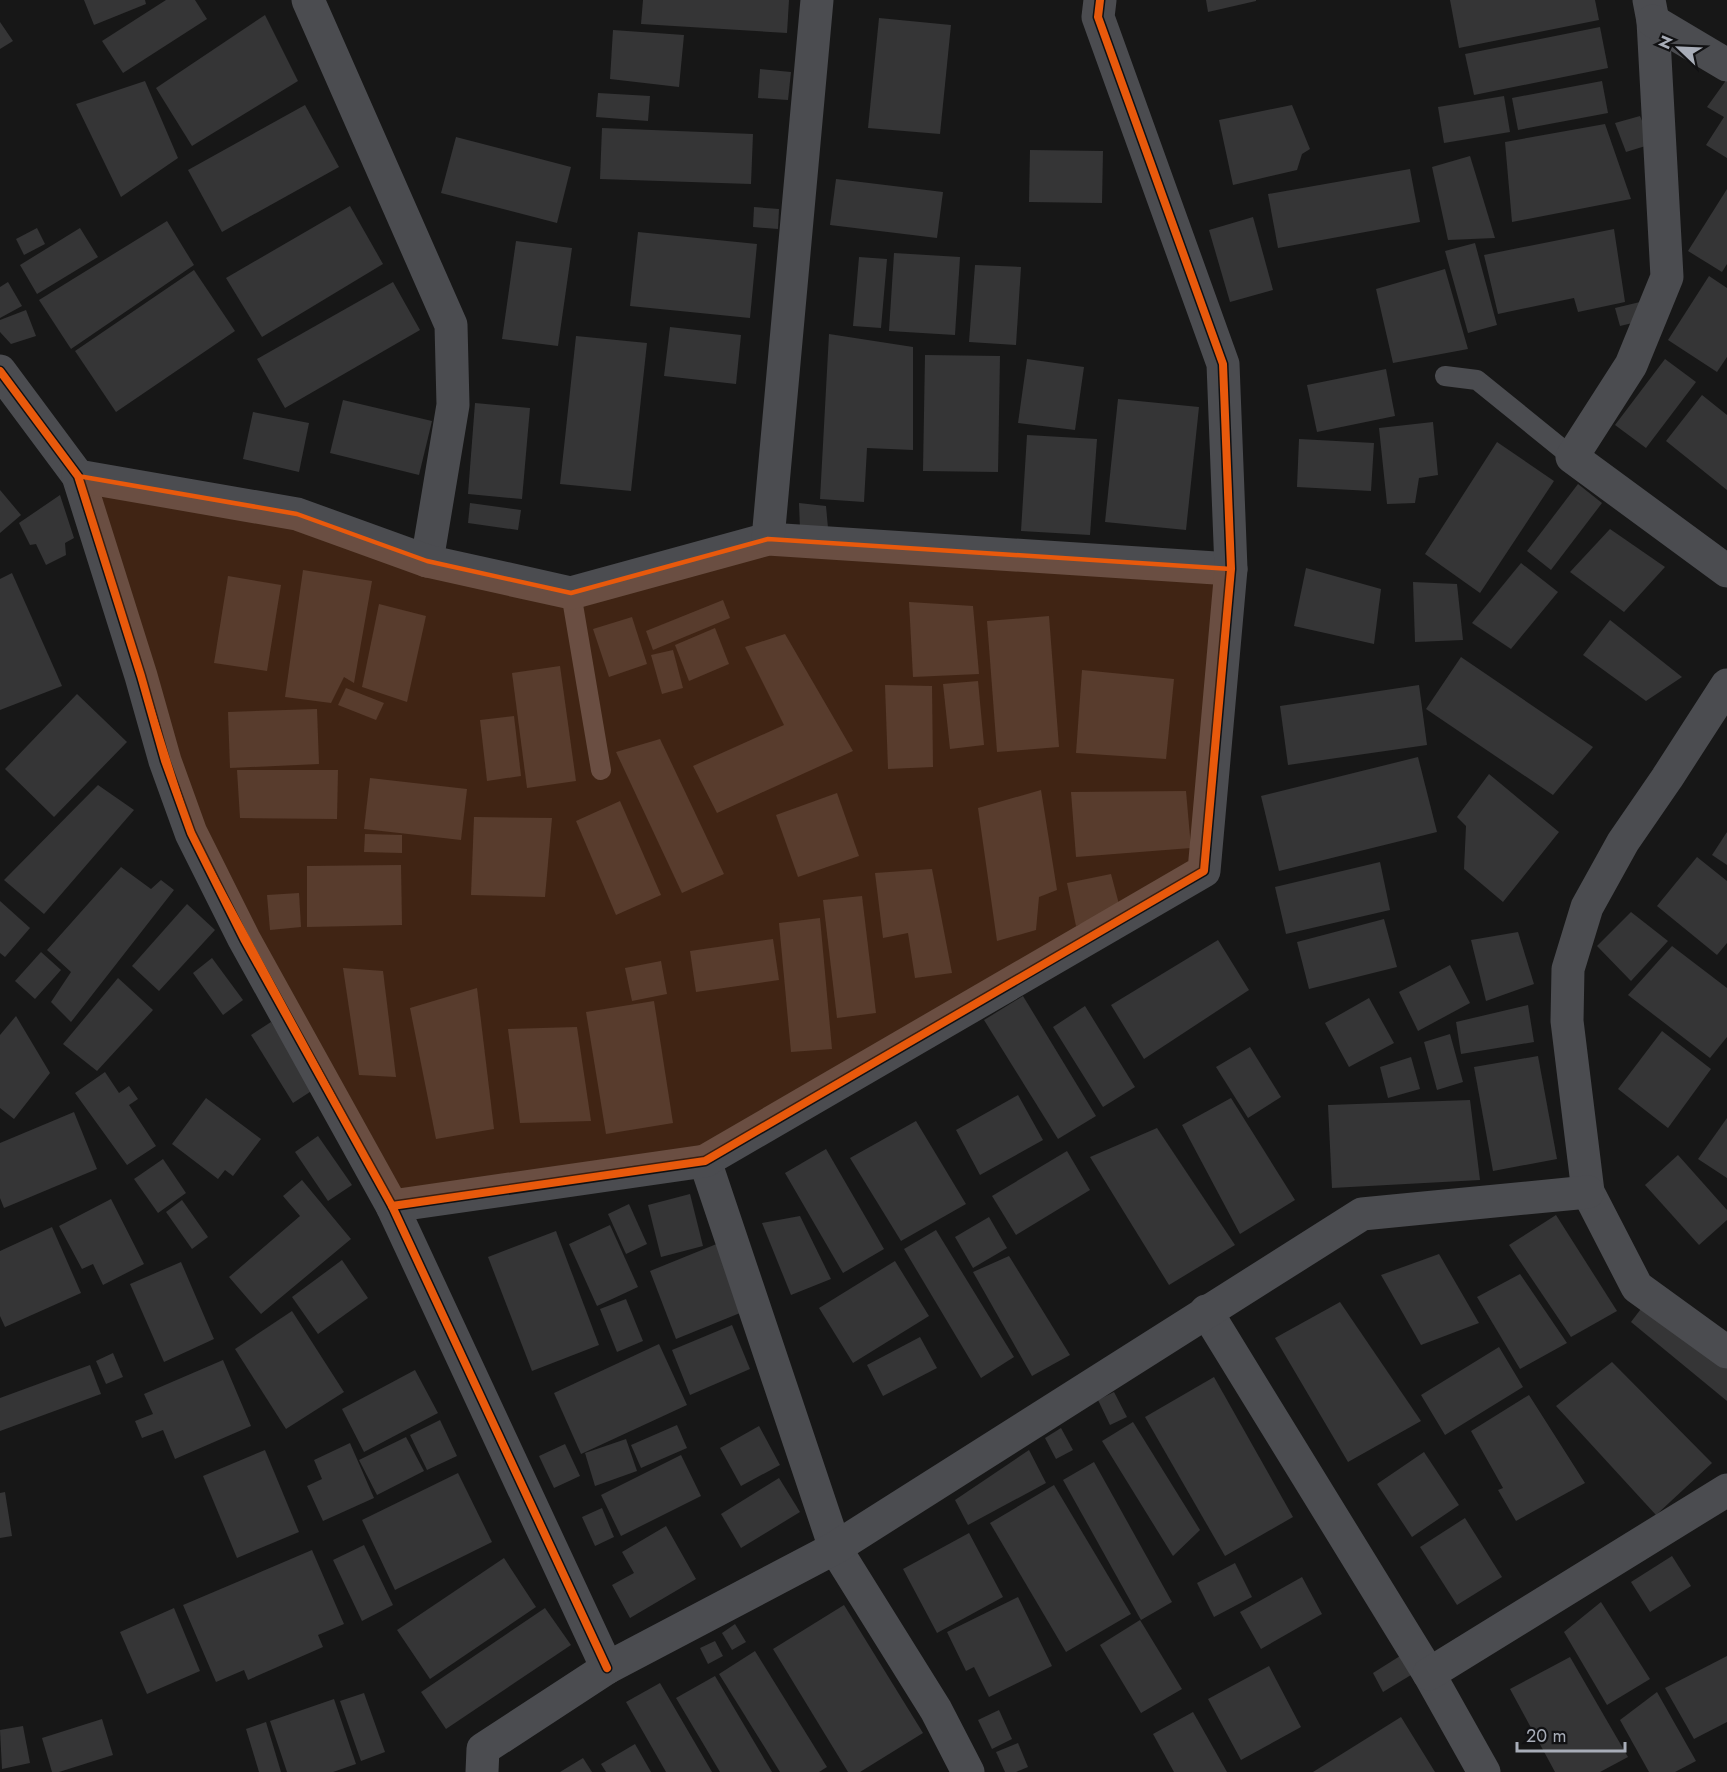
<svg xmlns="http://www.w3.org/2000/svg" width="1727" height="1772" font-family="Jost,sans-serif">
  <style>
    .building { fill: #353536 }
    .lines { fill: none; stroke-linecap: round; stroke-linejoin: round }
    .lane { stroke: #4b4c50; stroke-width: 20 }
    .street { stroke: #4b4c50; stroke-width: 33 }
    .cycleway-casing { stroke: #111113; stroke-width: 11 }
    .cycleway { stroke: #e8590c; stroke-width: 8 }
    .marked { fill: #e8590c; fill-opacity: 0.2; stroke: #e8590c; stroke-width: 4.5; stroke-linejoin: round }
  </style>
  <rect width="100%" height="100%" fill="#171717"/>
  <g class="building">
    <path d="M84,0H145L146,4L94,25Z"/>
    <path d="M166,0H195L207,19L123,73L102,41Z"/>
    <path d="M643,0H789L787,33L641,24Z"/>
    <path d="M1206,0H1256V1L1208,12Z"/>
    <path d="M1450,0H1595L1599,20L1459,48Z"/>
    <path d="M265,15L298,81L192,146L156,88Z"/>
    <path d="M879,18L951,25L940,134L868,128Z"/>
    <path d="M0,22L13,41L0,49Z"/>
    <path d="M1600,27L1608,68L1474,95L1465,54Z"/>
    <path d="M613,30L684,35L679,87L610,79Z"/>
    <path d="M760,69L791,72L788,100L758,98Z"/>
    <path d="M1727,79V158L1706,145L1724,117L1707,107Z"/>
    <path d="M145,81L178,158L121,197L76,104Z"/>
    <path d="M1602,81L1608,113L1518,130L1512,98Z"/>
    <path d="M598,93L650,96L648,121L596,117Z"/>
    <path d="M1504,96L1510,132L1444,143L1438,107Z"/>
    <path d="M305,105L339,167L222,232L188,170Z"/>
    <path d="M1292,105L1310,149L1302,154L1297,170L1233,185L1219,120Z"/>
    <path d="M1640,116L1652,144L1626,152L1615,123Z"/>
    <path d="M1605,124L1631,199L1512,222L1505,142Z"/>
    <path d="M602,128L753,134L751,184L600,179Z"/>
    <path d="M456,137L571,167L557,223L441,193Z"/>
    <path d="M1030,150L1103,151L1102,203L1029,202Z"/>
    <path d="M1470,156L1495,238L1448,240L1432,167Z"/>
    <path d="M1410,169L1420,222L1278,248L1268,194Z"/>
    <path d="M836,179L943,192L937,238L830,225Z"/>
    <path d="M1727,189V264L1722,272L1688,251Z"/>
    <path d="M350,206L383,264L262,337L226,278Z"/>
    <path d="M754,207L779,209L778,229L753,227Z"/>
    <path d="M1253,217L1273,290L1230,302L1209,230Z"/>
    <path d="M167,221L194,265L71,349L39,300Z"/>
    <path d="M37,228L45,244L24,255L16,239Z"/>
    <path d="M80,228L98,257L37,294L20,265Z"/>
    <path d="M1614,229L1625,302L1578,312L1574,298L1498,314L1484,255Z"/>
    <path d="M638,232L757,244L750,318L630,306Z"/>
    <path d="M516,241L572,248L558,346L502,339Z"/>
    <path d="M1475,243L1497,325L1468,333L1445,251Z"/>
    <path d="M894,253L960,257L955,335L889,331Z"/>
    <path d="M859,257L887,259L881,328L853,326Z"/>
    <path d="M975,265L1021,267L1016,345L969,342Z"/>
    <path d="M1445,269L1468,349L1393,363L1376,289Z"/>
    <path d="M194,270L235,331L116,412L75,351Z"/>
    <path d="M1709,276L1727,288V357L1717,372L1668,340Z"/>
    <path d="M8,282L22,306L0,318V287Z"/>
    <path d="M393,282L420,330L285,408L257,359Z"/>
    <path d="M1640,302L1645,320L1620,326L1615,308Z"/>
    <path d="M26,310L36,336L11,344L0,332V320Z"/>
    <path d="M670,327L741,335L736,384L664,376Z"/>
    <path d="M829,334L913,347V450L867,448L864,502L820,499Z"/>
    <path d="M576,336L647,343L631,491L560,484Z"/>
    <path d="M925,355L1000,356L998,472L923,471Z"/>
    <path d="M1027,359L1084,367L1075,430L1018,423Z"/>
    <path d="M1665,359L1696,382L1646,448L1615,425Z"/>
    <path d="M1386,369L1395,416L1317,432L1307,385Z"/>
    <path d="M1702,395L1727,415V490L1666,441Z"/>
    <path d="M1118,399L1199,407L1186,530L1105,522Z"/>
    <path d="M343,400L432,421L419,475L330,453Z"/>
    <path d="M475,403L530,408L522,499L468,494Z"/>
    <path d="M253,412L309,423L299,472L243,459Z"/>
    <path d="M1433,422L1438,475L1419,478L1415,503L1387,504L1379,428Z"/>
    <path d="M1027,435L1097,439L1090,535L1021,531Z"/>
    <path d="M1299,439L1374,443L1371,491L1297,487Z"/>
    <path d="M1497,442L1554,481L1480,593L1425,554Z"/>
    <path d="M1578,484L1602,503L1551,570L1527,551Z"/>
    <path d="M0,490L21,515L0,533Z"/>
    <path d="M60,495L74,538L65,543L66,555L46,565L36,544L30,545L19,523Z"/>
    <path d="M470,503L521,510L518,530L468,523Z"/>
    <path d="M799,503L826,506L828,528L800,529Z"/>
    <path d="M1610,529L1665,567L1624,612L1570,572Z"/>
    <path d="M1521,563L1558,592L1511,649L1472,623Z"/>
    <path d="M1306,568L1381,589L1374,644L1294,626Z"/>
    <path d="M303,570L372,581L354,683L344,677L331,703L285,697Z"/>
    <path d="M12,573L62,686L0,710V579Z"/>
    <path d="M228,576L281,585L267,671L214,663Z"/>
    <path d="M1413,582L1457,584L1463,640L1415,642Z"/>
    <path d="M723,600L730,618L653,650L646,631Z"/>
    <path d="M909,602L973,606L979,674L913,677Z"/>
    <path d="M379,604L426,616L407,702L362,687Z"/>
    <path d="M1049,616L1059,747L997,752L987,621Z"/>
    <path d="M632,617L647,664L609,677L593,629Z"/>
    <path d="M1610,620L1682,677L1646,701L1583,655Z"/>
    <path d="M715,628L729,664L689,681L675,645Z"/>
    <path d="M785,634L853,751L717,813L693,766L784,725L745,647Z"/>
    <path d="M673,650L683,688L662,694L651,655Z"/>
    <path d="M1461,657L1593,747L1553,795L1426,709Z"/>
    <path d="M560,666L576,781L527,788L512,673Z"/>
    <path d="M1082,670L1174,679L1166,759L1076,753Z"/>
    <path d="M978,681L984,745L950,749L943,684Z"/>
    <path d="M885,685L932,686L933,767L888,769Z"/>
    <path d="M1419,685L1427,745L1288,765L1280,706Z"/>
    <path d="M346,688L384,703L376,720L338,705Z"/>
    <path d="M77,694L127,742L54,817L5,769Z"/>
    <path d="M317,709L319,764L230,768L228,712Z"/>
    <path d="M514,716L521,776L487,781L480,720Z"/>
    <path d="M660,739L724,874L682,893L616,752Z"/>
    <path d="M1418,757L1437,832L1279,871L1261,796Z"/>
    <path d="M237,770H338L337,819L240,818Z"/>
    <path d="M1489,774L1559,832L1503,902L1464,869L1466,826L1457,817Z"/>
    <path d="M370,778L467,789L461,840L364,829Z"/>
    <path d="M98,785L134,810L44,914L4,880Z"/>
    <path d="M1041,790L1057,890L1039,897L1036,930L997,941L978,808Z"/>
    <path d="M1186,791L1191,848L1076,857L1071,792Z"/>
    <path d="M837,793L859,856L798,877L776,815Z"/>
    <path d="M620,801L661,895L616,915L576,821Z"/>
    <path d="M474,817L552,818L545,897L471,895Z"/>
    <path d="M1727,832V865L1712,855Z"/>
    <path d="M365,834L402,835V853L364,852Z"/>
    <path d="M1697,857L1727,881V943L1717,955L1657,906Z"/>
    <path d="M1380,862L1390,910L1286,934L1275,887Z"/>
    <path d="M401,865L402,925L307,927V866Z"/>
    <path d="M121,867L151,889L161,880L174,890L71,1022L51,1002L71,972L47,950Z"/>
    <path d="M932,869L952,973L915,978L908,933L883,938L875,873Z"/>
    <path d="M1111,874L1120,908L1076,926L1067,883Z"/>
    <path d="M299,893L301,927L270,930L267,895Z"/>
    <path d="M862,896L876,1013L837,1018L823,900Z"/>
    <path d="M0,901L30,928L5,957L0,953Z"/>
    <path d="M187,904L215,930L159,991L132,966Z"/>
    <path d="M1631,912L1668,941L1631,981L1597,946Z"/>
    <path d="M820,918L832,1049L791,1052L779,923Z"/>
    <path d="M1384,919L1397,967L1309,989L1297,942Z"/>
    <path d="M1518,932L1534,984L1486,1001L1471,940Z"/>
    <path d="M773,939L779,980L696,992L690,951Z"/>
    <path d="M1218,940L1249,990L1144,1059L1111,1005Z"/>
    <path d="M1672,946L1727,988V1037L1710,1058L1628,995Z"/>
    <path d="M41,952L61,970L35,999L15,981Z"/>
    <path d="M212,958L243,1000L223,1015L193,973Z"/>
    <path d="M661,961L667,994L632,1001L625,968Z"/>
    <path d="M1450,965L1470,1003L1418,1031L1399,992Z"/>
    <path d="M343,968L383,971L396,1077L359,1075Z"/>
    <path d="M118,978L153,1010L97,1071L63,1044Z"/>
    <path d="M477,988L494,1129L436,1139L410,1008Z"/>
    <path d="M1023,996L1096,1116L1058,1139L984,1020Z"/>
    <path d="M1369,998L1394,1043L1349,1067L1325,1023Z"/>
    <path d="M654,1001L673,1123L606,1134L586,1012Z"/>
    <path d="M1528,1005L1534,1042L1461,1054L1456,1022Z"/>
    <path d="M1085,1006L1135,1087L1103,1107L1053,1027Z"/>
    <path d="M16,1016L50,1073L14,1119L0,1108V1035Z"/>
    <path d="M271,1022L313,1090L293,1103L251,1035Z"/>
    <path d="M577,1027L591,1121L520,1123L508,1029Z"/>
    <path d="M1662,1031L1711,1069L1668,1128L1618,1089Z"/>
    <path d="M1450,1034L1463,1082L1437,1090L1424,1042Z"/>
    <path d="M1250,1047L1281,1097L1248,1118L1216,1067Z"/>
    <path d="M1538,1056L1557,1159L1493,1171L1474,1067Z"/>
    <path d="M1411,1057L1420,1089L1388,1098L1380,1067Z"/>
    <path d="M105,1072L119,1093L129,1086L138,1099L129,1105L156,1146L127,1165L75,1093Z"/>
    <path d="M1018,1095L1043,1140L980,1175L956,1130Z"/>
    <path d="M206,1098L261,1139L233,1176L225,1170L218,1179L172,1144Z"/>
    <path d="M1231,1098L1295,1200L1240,1234L1182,1125Z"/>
    <path d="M1470,1100L1480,1180L1332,1188L1328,1105Z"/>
    <path d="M74,1112L97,1169L4,1208L0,1198V1143Z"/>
    <path d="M1727,1118V1178L1698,1159Z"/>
    <path d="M916,1121L966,1204L901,1241L850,1158Z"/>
    <path d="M1157,1128L1235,1245L1169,1285L1090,1157Z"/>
    <path d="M318,1136L352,1185L328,1201L295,1152Z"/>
    <path d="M826,1149L884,1249L843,1273L785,1173Z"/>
    <path d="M1067,1151L1090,1190L1016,1235L992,1196Z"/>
    <path d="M1678,1155L1727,1210V1220L1699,1245L1645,1185Z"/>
    <path d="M163,1159L186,1193L158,1213L134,1179Z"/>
    <path d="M302,1180L351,1239L261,1314L229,1277L300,1216L283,1196Z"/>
    <path d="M690,1194L703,1246L661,1257L648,1205Z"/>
    <path d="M111,1199L144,1264L103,1285L93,1264L82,1269L59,1226Z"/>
    <path d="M182,1200L208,1237L192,1249L166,1212Z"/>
    <path d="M629,1204L647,1244L626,1254L608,1214Z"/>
    <path d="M1556,1215L1617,1311L1571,1337L1509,1245Z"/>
    <path d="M800,1216L831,1279L791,1295L762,1223Z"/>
    <path d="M989,1217L1007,1248L973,1268L955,1237Z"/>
    <path d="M610,1225L638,1287L597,1306L569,1244Z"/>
    <path d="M52,1227L81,1293L5,1327L0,1316V1251Z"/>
    <path d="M936,1230L1014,1357L981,1378L904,1249Z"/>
    <path d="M556,1231L599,1345L532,1371L488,1257Z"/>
    <path d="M719,1243L745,1311L676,1339L650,1271Z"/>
    <path d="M1439,1254L1479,1323L1421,1345L1381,1275Z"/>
    <path d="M1009,1256L1070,1355L1032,1376L973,1272Z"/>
    <path d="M342,1260L368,1298L318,1334L292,1297Z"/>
    <path d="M895,1261L929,1316L853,1363L819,1308Z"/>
    <path d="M181,1262L214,1339L164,1362L130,1284Z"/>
    <path d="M1520,1274L1567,1343L1520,1369L1477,1297Z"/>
    <path d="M1650,1297L1727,1360V1401L1631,1322Z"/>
    <path d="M626,1299L643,1341L617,1352L600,1309Z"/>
    <path d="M1340,1302L1421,1421L1348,1462L1275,1338Z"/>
    <path d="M292,1311L344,1392L286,1429L235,1349Z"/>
    <path d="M732,1325L750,1369L690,1395L672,1350Z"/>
    <path d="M920,1337L937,1368L883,1396L867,1365Z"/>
    <path d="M659,1344L687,1405L581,1454L554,1393Z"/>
    <path d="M1499,1347L1523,1387L1445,1435L1421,1395Z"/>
    <path d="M113,1353L123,1377L106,1384L96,1361Z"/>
    <path d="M223,1360L251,1426L175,1459L163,1430L142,1438L135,1421L153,1414L144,1394Z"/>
    <path d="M1612,1362L1712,1463L1656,1515L1556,1406Z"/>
    <path d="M90,1365L101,1394L0,1431V1398Z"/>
    <path d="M415,1370L438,1413L364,1452L342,1409Z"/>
    <path d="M1214,1377L1293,1517L1225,1556L1145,1417Z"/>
    <path d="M1114,1392L1127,1417L1110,1425L1098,1400Z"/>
    <path d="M1529,1395L1585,1483L1516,1521L1498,1490L1503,1488L1471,1431Z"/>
    <path d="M440,1420L457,1456L427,1470L410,1435Z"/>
    <path d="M1133,1422L1200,1530L1173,1556L1102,1441Z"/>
    <path d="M677,1425L687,1448L641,1468L631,1445Z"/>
    <path d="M759,1426L780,1465L741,1486L720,1448Z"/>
    <path d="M1061,1428L1073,1450L1056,1459L1045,1438Z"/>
    <path d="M406,1437L424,1471L377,1495L359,1460Z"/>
    <path d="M626,1439L637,1471L595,1486L585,1453Z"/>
    <path d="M350,1443L374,1498L323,1521L307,1486L322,1479L314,1460Z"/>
    <path d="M565,1444L580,1476L554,1488L539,1456Z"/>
    <path d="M265,1450L299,1532L237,1558L203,1476Z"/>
    <path d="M1029,1450L1046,1483L968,1525L955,1500Z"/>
    <path d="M1424,1452L1459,1505L1412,1537L1377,1484Z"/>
    <path d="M681,1455L701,1496L621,1536L601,1495Z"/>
    <path d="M1094,1462L1172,1602L1141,1620L1063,1480Z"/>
    <path d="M458,1473L492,1542L395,1590L362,1520Z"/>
    <path d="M779,1478L800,1512L741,1548L721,1514Z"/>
    <path d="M1054,1485L1131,1614L1066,1652L990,1523Z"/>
    <path d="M5,1492L12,1536L0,1538V1493Z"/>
    <path d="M602,1508L614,1537L595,1546L582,1517Z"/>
    <path d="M1465,1518L1502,1577L1457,1605L1420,1547Z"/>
    <path d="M666,1526L696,1579L630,1618L612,1585L634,1573L622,1552Z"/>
    <path d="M969,1533L1003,1597L937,1633L903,1569Z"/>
    <path d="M364,1545L393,1605L362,1621L333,1560Z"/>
    <path d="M312,1550L344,1624L318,1635L323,1647L248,1680L244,1670L216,1682L183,1605Z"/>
    <path d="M1672,1556L1691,1586L1650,1612L1631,1582Z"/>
    <path d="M504,1558L536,1607L430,1679L397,1630Z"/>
    <path d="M1235,1563L1252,1597L1214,1617L1197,1583Z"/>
    <path d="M1302,1577L1322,1614L1261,1649L1240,1612Z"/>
    <path d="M1018,1597L1052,1666L989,1697L974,1667L966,1671L947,1632Z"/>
    <path d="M1601,1602L1650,1679L1607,1705L1564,1632Z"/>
    <path d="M844,1605L923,1733L860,1772H848L773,1649Z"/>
    <path d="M174,1608L200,1671L147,1694L120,1632Z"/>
    <path d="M545,1608L571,1645L446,1729L421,1692Z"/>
    <path d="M1140,1620L1182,1689L1141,1713L1100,1645Z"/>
    <path d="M735,1624L746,1642L732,1650L722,1633Z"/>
    <path d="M715,1641L723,1656L708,1664L700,1648Z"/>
    <path d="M755,1651L827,1767L819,1772H780L719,1674Z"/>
    <path d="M1400,1656L1411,1675L1383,1692L1373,1673Z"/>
    <path d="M1727,1656V1722L1694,1739L1665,1688Z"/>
    <path d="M1570,1657L1628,1757L1600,1772H1555L1510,1689Z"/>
    <path d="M1269,1666L1301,1727L1241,1760L1208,1699Z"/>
    <path d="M715,1676L772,1772H720L676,1698Z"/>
    <path d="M660,1683L712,1772H666L626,1702Z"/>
    <path d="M1657,1692L1696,1761L1675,1772H1649L1620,1720Z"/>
    <path d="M364,1693L385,1752L361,1761L340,1701Z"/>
    <path d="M334,1699L356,1764L333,1772H287L270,1721Z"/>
    <path d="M999,1710L1012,1739L992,1749L978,1720Z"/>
    <path d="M1193,1712L1227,1772H1174L1153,1734Z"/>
    <path d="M1401,1717L1435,1772H1313Z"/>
    <path d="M102,1719L113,1755L59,1772H52L42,1738Z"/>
    <path d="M266,1722L281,1772H259L246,1729Z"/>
    <path d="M23,1726L30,1763L2,1769L0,1730Z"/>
    <path d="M1018,1743L1028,1767L1016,1772H1005L996,1752Z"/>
    <path d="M635,1744L651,1772H606L601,1764Z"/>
    <path d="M583,1758L592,1772H560Z"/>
  </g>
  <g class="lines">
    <g class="lane">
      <path d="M1445,376L1477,380L1572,457"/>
      <path d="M571,593L601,770"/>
    </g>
    <g class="street">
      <path d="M308,0L451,325L453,405L427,561"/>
      <path d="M1649,0L1653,21L1667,277L1631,365L1572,457L1727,571"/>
      <path d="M1653,21L1727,65"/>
      <path d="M0,371L78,476L141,676L165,761L191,833L244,939L392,1206L607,1668"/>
      <path d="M78,476L297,514L427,561L571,593L768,539L1231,569"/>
      <path d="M768,539L817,0"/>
      <path d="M1727,685L1667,778L1623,842L1587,907L1568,969L1567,1021L1588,1192L1637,1287L1727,1352"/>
      <path d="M705,1161L835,1548L936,1710L968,1772"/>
      <path d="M392,1206L705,1161L1204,871L1231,569L1223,364L1098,17L1100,0"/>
      <path d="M1206,1311L1429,1674L1484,1772"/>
      <path d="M1429,1674L1727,1490"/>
      <path d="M482,1772L483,1749L607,1668L835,1548L1362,1214L1588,1192"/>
    </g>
    <g class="cycleway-casing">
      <g id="cycleway">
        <path d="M0,371L78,476L141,676L165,761L191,833L244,939L392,1206L607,1668"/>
        <path d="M392,1206L705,1161L1204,871L1231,569L1223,364L1098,17L1100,0"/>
      </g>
    </g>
    <use href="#cycleway" class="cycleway"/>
  </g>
  <path class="marked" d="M78,476L297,514L427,561L571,593L768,539L1231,569L1204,871L705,1161L392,1206L191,833Z"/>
  <g transform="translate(1679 48) rotate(293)" stroke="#111113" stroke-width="4.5" paint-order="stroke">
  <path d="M0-4.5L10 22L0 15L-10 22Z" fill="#a8adb8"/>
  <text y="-9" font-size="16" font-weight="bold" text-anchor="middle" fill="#a8adb8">N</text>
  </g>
  <path d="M1517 1742v9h108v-9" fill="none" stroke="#a8adb8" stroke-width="3"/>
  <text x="1526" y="1742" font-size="18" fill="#a8adb8" stroke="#111113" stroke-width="4.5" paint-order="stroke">20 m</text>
</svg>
